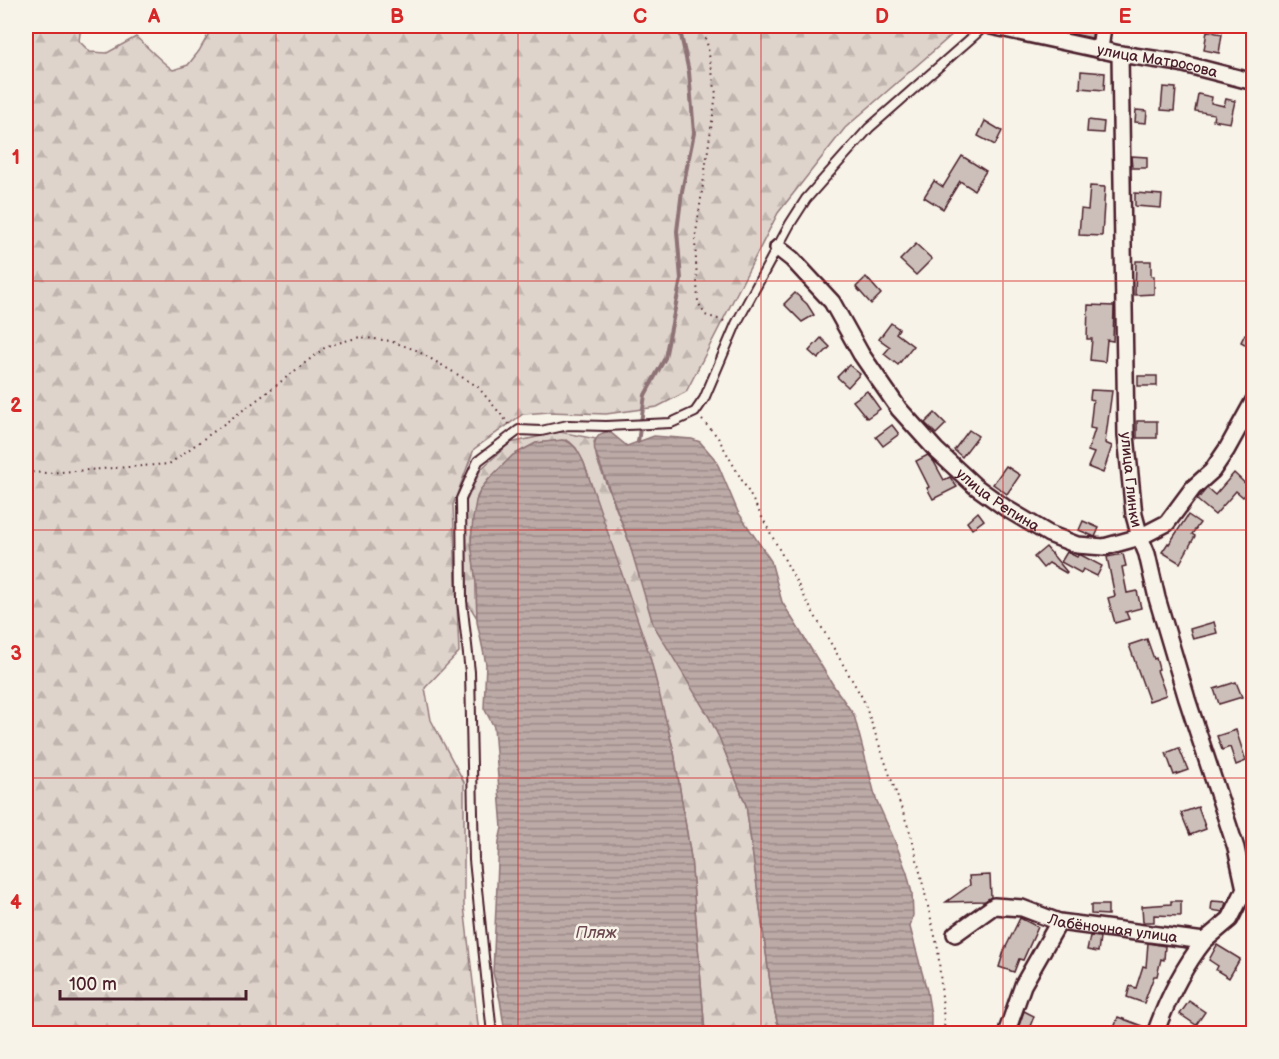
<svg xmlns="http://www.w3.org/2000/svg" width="1279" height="1059" font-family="'Balsamiq Sans',sans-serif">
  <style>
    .forest { fill: url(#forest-firs); stroke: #947a7c; stroke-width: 1.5 }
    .water { fill: url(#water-rules); stroke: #8e7275; stroke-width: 1.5 }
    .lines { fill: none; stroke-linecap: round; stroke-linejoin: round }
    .stream { stroke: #8e7275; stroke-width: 4 }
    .building { fill: #ccbfb9; stroke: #4a1f2b; stroke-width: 1.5 }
    .service-casing { stroke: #4a1f2b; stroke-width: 12 }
    .minor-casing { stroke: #4a1f2b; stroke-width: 20 }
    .path { stroke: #4a1f2b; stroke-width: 2; stroke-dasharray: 1.5 4.5; stroke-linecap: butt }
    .service { stroke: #f7f3e8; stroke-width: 8 }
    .minor { stroke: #f7f3e8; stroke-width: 15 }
    .grid { fill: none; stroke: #d62828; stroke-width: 1.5; stroke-opacity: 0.55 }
    .labels { text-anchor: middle; stroke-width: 5; stroke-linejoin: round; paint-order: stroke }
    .street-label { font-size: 15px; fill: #4a1f2b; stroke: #f7f3e8 }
    .water-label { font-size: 16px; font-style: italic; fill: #6c4950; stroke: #f7f3e8 }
    .neatline { fill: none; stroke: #d62828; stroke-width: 2 }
    .grid-label { font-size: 20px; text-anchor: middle; font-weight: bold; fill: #d62828 }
  </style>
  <defs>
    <pattern id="forest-firs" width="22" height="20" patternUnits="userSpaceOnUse" patternTransform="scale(1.5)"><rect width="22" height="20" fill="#ded4cc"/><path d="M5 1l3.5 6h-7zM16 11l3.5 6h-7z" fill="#c0b6af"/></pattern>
    <pattern id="water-rules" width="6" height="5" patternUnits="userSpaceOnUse" patternTransform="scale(1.5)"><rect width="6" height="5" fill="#bcaaa7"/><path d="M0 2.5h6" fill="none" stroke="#9b8a88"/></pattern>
  </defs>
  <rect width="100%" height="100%" fill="#f7f3e8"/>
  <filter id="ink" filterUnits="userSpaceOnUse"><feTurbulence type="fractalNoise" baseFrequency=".0167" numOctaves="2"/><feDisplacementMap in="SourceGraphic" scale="12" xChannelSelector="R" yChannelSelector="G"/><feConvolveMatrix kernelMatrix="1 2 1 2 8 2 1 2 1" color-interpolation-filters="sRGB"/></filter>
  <g filter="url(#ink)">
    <g class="forest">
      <path d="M26,26H81L79,41L90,52L107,53L136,37C149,48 159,60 173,70L188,65L199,51L213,26H962L845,128L778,213L686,392L657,407L606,414L549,412L523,414L474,449L453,505L459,652L425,688L431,720L464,782V906L479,1033H26Z"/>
      <path d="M560,432L596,439L594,442L597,460L628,539L719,737L746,805L773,1004L777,1021L781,1033H705L691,858L674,752L666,722L584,463L576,448L570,442L567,440L536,443L513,455L489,479L481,489L477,497L471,537L476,584L477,618L467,602L466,502L481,469L510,443Z"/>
    </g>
    <g class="water">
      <path d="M607,432L611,433L627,446L654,436L692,439L700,442L714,458L719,467L738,512L771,561L782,602L835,688L854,715L876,799L894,839L907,873L912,893L913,915L910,927L927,991L931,1015V1033H781L777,1021L773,1004L746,805L719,737L709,717L653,624L628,539L595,451C593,442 597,433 607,432Z"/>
      <path d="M562,440C574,442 579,452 584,463L649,653L674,752L691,858L705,1033H505L500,1000L493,973L499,841L502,828L494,727L484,708L486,664L477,622L476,584L471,542L473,519L476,501L481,489L489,479L513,455L536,443Z"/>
    </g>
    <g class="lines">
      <path class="stream" d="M638,442L645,395L665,358L681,279L677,231L682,191L694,133L689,72L679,26"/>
    </g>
    <g class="building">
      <path d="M1055,26H1093L1092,38L1054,30Z"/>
      <path d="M1207,31L1222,34L1219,53L1204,50Z"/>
      <path d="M1081,71L1105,73L1104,90L1080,88Z"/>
      <path d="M1163,87L1176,88L1174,111L1161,110Z"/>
      <path d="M1198,94L1212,97L1211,103L1224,106L1226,99L1235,101L1230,123L1213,120L1214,114L1195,111Z"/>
      <path d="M1136,110L1147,111L1146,123L1135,122Z"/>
      <path d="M1088,120L1104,122L1103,133L1087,132Z"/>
      <path d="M985,121L1002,131L995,145L978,136Z"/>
      <path d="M962,156L986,171L974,190L960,181L943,209L924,197L934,181L943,187Z"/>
      <path d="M1131,156L1147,157V168H1132Z"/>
      <path d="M1090,186L1105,187L1102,236L1079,235L1081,209L1088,210Z"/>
      <path d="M1135,193L1162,195L1161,208L1135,206Z"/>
      <path d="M916,244L932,259L916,275L900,260Z"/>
      <path d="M1136,261H1151V276H1154V294L1135,295Z"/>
      <path d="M866,277L881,294L871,304L856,287Z"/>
      <path d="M795,293L807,304L814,315L802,322L784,304Z"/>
      <path d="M1088,305L1114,306L1113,341L1107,340L1105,362L1090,360L1092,339H1087Z"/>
      <path d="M891,323L899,329L896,333L913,346L898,365L884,354L890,347L879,339Z"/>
      <path d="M1245,334L1254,338V349L1241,342Z"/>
      <path d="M821,338L830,347L818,359L809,351Z"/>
      <path d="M849,365L860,374L848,387L837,377Z"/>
      <rect x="1138" y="376" width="19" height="10"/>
      <path d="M1091,390L1112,391L1105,443L1112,446L1103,473L1088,467L1094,453L1088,451L1095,429L1090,428L1093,400L1090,399Z"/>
      <path d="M867,391L880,409L867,418L853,401Z"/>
      <path d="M935,413L946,424L936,434L925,423Z"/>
      <rect x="1137" y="421" width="20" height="17"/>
      <path d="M892,425L899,434L883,446L876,437Z"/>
      <path d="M969,430L978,436L962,457L954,450Z"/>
      <path d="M928,455L934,462L944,480L950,477L957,487L933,499L927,488L929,487L916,461Z"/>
      <path d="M1006,466L1020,475L1007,494L993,484Z"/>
      <path d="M1234,473L1251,489L1243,497L1236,491L1215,515L1197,500L1207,488L1215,495Z"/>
      <path d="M978,512L984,520L972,529L967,522Z"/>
      <path d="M1188,515L1200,523L1192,534L1195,536L1180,563L1162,552L1168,543L1169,544Z"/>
      <path d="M1083,521L1099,528L1095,537L1079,530Z"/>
      <path d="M1046,547L1067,572L1066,573L1049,563L1043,568L1034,557Z"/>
      <path d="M1067,552L1077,557L1078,555H1081L1102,566L1097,576L1083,569L1081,573L1061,562Z"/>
      <path d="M1123,554L1126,566L1122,567L1127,593L1137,591L1141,608L1126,612L1129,619L1115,623L1108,598L1115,596L1107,557Z"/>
      <path d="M1214,622L1217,633L1193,639L1190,629Z"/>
      <path d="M1147,639L1154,659L1156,658L1159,669L1157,670L1166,695L1149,701L1129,645Z"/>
      <path d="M1236,682L1242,697L1219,704L1214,689Z"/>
      <path d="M1236,730L1246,761L1236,765L1230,747L1222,750L1217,736Z"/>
      <path d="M1179,748L1188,770L1174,775L1166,753Z"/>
      <path d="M1198,807L1206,829L1190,835L1181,813Z"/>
      <path d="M990,875L991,897L985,901L946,902L970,885L969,876Z"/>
      <path d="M1171,901H1181V916L1154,915V922H1143L1142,906L1171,904Z"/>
      <path d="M1212,901L1226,902L1223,912L1211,910Z"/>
      <path d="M1091,905H1108V915L1091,914Z"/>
      <path d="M1020,918L1038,927L1023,960L1019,959L1014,972L999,967L1004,951Z"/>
      <path d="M1090,936L1100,937L1098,952L1087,950Z"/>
      <path d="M1148,943L1165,946L1164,960L1161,959L1157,976H1154L1144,1003L1127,997L1130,986L1136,988L1143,966L1146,967Z"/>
      <path d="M1217,945L1240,959L1229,978L1216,970L1218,966L1209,960Z"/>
      <path d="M1189,1001L1205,1012L1196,1025L1180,1014Z"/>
      <path d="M1024,1011L1034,1016L1027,1034H1016Z"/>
      <path d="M1118,1017L1142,1026L1139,1034H1112Z"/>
    </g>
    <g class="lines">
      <g class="service-casing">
        <path id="service" d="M492,1034L474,860L470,672L462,601L461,499L478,461L519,430L541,431L568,425L606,426L671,423L695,412L704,399L736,324L790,224L806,199L869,128L985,26"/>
      </g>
      <g class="minor-casing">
        <g id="minor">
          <path id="s1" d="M991,26L1120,54L1180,63L1254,82"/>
          <path d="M1100,50L1103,26"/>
          <path id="s2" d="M1120,54L1126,435L1134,515L1140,537L1147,554L1157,598L1187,699L1236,848L1245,889"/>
          <path id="s3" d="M778,248L792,259L832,302L861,354L899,409L936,450L975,486L1007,509L1049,534L1077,545L1104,547L1140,537L1167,523L1193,488L1212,471L1227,449L1254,400"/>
          <path id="s4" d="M955,934L994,906L1022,908L1059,922L1204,941L1230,919L1245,889L1254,891"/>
          <path d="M1006,1034L1023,985L1059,922"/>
          <path d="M1155,1034C1167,1000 1182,969 1204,941"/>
        </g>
      </g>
      <g class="path">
        <path d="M704,26L716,94L695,240L698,302L705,315L728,322"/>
        <path d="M702,420L717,436L748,491L811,609L863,699L912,838L938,949L945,1034"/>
        <path d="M26,472L47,473L169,464L261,397L327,346L360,337L390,341L416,350L477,386L509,424"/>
      </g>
      <use href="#service" class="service"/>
      <use href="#minor" class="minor"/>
    </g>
  </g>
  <path class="grid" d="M276,26V1034M518,26V1034M761,26V1034M1003,26V1034M26,281H1254M26,530H1254M26,778H1254"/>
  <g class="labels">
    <g class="street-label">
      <text dy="5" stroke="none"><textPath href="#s1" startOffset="170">улица Матросова</textPath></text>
      <text dy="5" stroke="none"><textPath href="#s2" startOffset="426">улица Глинки</textPath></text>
      <text dy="5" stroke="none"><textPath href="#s3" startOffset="338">улица Репина</textPath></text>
      <text dy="5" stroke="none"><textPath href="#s4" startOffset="170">Лабёночная улица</textPath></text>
    </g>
    <g class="water-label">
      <text x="596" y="938">Пляж</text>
    </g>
  </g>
  <rect width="1279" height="1059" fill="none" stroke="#f7f3e8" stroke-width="66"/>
  <path d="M60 990v9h186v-9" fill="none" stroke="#4a1f2b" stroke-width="3"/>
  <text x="69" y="990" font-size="18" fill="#4a1f2b" stroke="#f7f3e8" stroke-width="4.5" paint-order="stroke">100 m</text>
  <rect x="33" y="33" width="1213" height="993" class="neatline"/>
  <g class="grid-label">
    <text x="154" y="23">A</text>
    <text x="397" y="23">B</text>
    <text x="640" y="23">C</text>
    <text x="882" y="23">D</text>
    <text x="1125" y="23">E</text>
    <text x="16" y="164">1</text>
    <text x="16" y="412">2</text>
    <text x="16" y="660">3</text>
    <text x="16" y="909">4</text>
  </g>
</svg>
